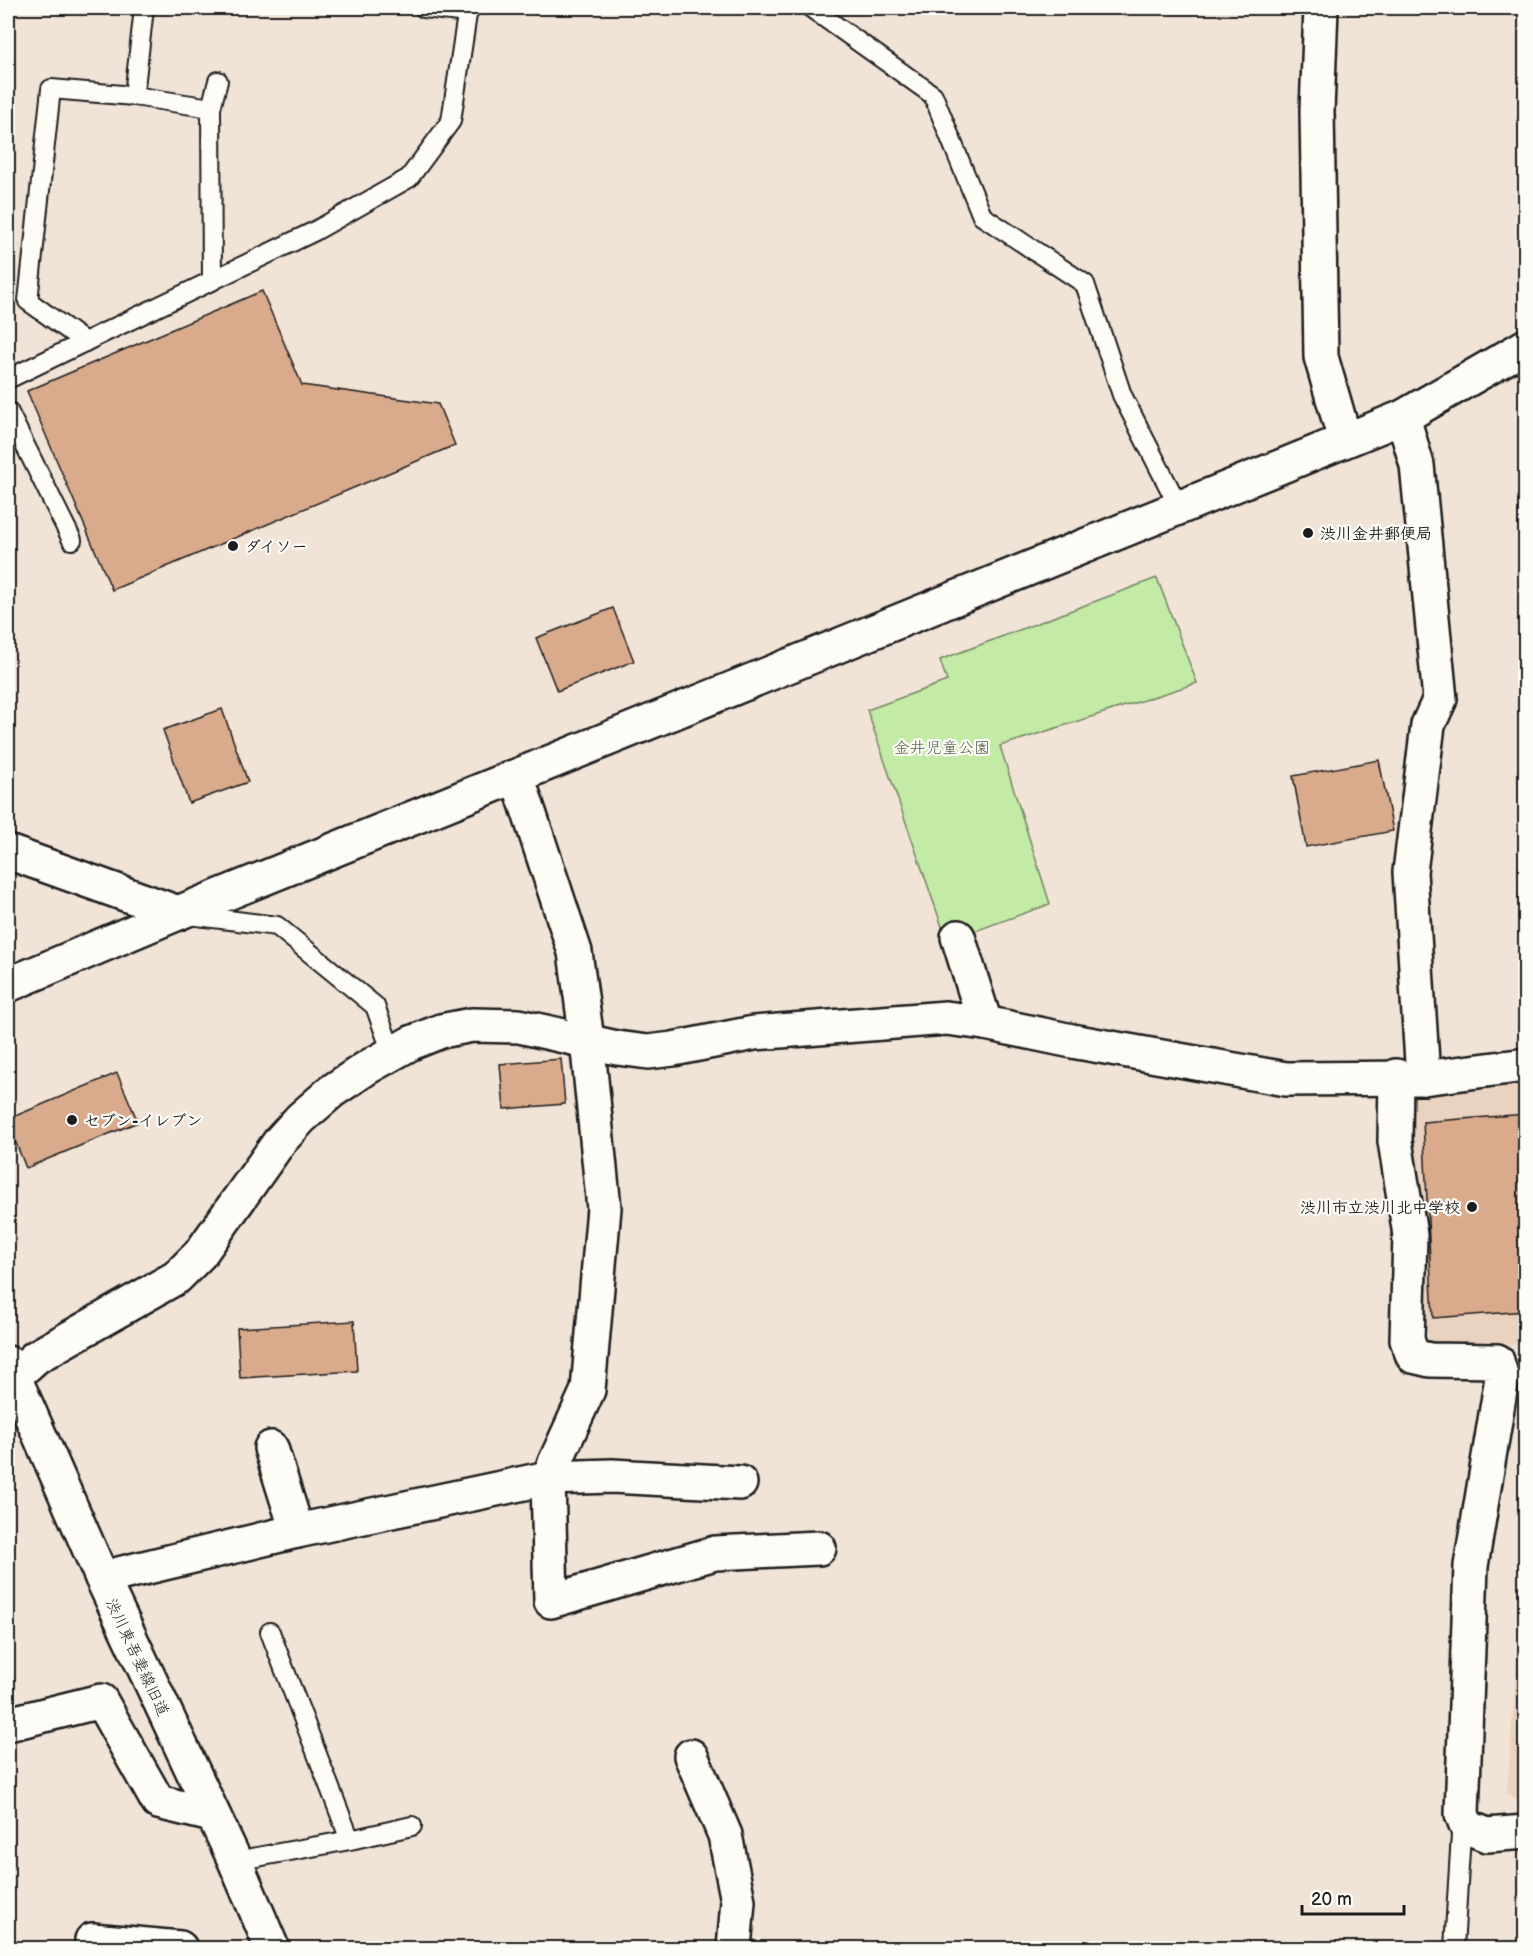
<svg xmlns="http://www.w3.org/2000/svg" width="1533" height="1956" font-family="'Balsamiq Sans','Klee One',sans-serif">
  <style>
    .built { fill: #ead2c0 }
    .green { fill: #c3eba6; stroke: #708461; stroke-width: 1.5 }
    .building { fill: #d9aa8b; stroke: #1c1c1c; stroke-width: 1.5 }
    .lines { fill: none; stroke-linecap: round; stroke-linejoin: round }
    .service-casing { stroke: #1c1c1c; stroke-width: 22 }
    .minor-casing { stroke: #1c1c1c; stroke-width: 38 }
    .tertiary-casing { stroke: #1c1c1c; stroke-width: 38 }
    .service { stroke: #fdfcf7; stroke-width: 18 }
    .minor { stroke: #fdfcf7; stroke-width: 33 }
    .tertiary { stroke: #fdfcf7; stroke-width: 33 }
    .poi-dot { fill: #1c1c1c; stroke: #fdfcf7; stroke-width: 2 }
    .labels { text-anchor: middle; stroke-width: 4.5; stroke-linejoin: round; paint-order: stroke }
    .poi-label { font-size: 16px; font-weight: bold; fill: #1c1c1c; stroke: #fdfcf7; text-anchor: start }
    .park-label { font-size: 16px; fill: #4e5a45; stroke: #fdfcf7 }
    .street-label { font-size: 16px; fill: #1c1c1c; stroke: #fdfcf7 }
  </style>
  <rect width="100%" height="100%" fill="#f2e3d7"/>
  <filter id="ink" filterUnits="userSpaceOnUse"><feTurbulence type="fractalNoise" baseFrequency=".0167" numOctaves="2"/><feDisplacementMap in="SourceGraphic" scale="12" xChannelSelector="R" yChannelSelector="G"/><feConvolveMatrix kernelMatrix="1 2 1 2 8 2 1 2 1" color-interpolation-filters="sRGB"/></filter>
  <g filter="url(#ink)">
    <g class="built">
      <path d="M1525,1082V1344L1429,1350L1410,1095Z"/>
      <path d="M1525,1553L1526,1805H1525L1507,1792Z"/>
    </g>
    <path class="green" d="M1157,578L1197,683L1000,746L1050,904L947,941L867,710L947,681L940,660Z"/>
    <g class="building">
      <path d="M262,291L302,385L438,404L455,445L112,590L27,391Z"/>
      <path d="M613,608L634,661L557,691L536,638Z"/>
      <path d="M222,709L248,782L189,803L163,730Z"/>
      <path d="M1379,760L1393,831L1306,847L1293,776Z"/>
      <path d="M561,1059L565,1104L504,1109L500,1064Z"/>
      <path d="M117,1073L138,1122L26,1168L8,1123V1119Z"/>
      <path d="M1526,1114V1311L1433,1318L1423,1122Z"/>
      <path d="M354,1321L357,1371L240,1378L237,1328Z"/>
    </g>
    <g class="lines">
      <g class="service-casing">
        <g id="service">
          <path d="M144,8L134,96L211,108L218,81"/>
          <path d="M424,8L468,13"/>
          <path d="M811,8L933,95L982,216L1085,284L1122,395L1179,507"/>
          <path d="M211,108L212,281"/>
          <path d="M85,342L28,301L51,89L134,96"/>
          <path d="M8,379L315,231L409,178L451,121L468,8"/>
          <path d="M8,411L72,540"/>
          <path d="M189,915L277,926L375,1006L392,1053"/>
          <path d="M270,1632L350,1840L412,1826"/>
          <path d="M235,1861L350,1840"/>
          <path d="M1454,1948L1462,1818"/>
        </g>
      </g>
      <g class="minor-casing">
        <g id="minor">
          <path d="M1321,8L1317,111L1321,357L1345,440"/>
          <path d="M1403,417L1417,465L1440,699L1428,725L1410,872L1423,1078"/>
          <path d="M517,776L575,952L587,1040L604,1208L588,1390L548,1478L551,1601L715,1553L819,1548"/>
          <path d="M8,852L178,913"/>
          <path d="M958,937L985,1023"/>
          <path d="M1396,1076L1395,1141L1410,1235L1407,1340L1413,1356L1430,1360L1497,1361L1502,1378L1471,1566L1462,1814L1467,1827L1487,1835L1526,1832"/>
          <path d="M8,1382L36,1357L177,1277L200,1254L280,1141L301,1118L332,1091L368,1067L411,1043L441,1031L472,1025L519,1026L617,1048L648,1052L673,1049L754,1033L946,1018L985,1023L1072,1041L1286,1079L1423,1078L1526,1065"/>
          <path d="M271,1448L297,1531"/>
          <path d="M102,1578L297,1531L548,1478L612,1476L740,1483"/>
          <path d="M8,1724L101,1701L158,1802L212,1815"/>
          <path d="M691,1756L725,1835L738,1901L734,1948"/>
          <path d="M92,1940L180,1948"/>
        </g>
      </g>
      <g class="tertiary-casing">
        <g id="tertiary">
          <path d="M8,985L178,913L1403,417L1526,346"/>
          <path d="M8,1363L102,1578L235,1861L272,1948"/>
        </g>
      </g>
      <use href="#service" class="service"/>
      <use href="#minor" class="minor"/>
      <use href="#tertiary" class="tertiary"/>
    </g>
  </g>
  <g class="poi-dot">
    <circle cx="1308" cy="533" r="6"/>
    <circle cx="233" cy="546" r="6"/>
    <circle cx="72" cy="1120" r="6"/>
    <circle cx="1472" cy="1207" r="6"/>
  </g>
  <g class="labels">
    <g class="poi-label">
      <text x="1320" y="539">渋川金井郵便局</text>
      <text x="245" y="552">ダイソー</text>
      <text x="84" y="1126">セブン-イレブン</text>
      <text x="1460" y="1213" text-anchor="end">渋川市立渋川北中学校</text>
    </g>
    <g class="park-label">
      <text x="942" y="753">金井児童公園</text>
    </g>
    <g class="street-label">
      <text transform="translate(138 1657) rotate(65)" y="6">渋川東吾妻線旧道</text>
    </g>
  </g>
  <rect width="1533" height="1956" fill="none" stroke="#fdfcf7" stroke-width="30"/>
  <rect x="15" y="15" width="1503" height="1926" fill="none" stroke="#1c1c1c" stroke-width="2" filter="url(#ink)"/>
  <path d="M1302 1905v9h102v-9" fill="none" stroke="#1c1c1c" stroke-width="3"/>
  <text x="1311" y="1905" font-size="18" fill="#1c1c1c" stroke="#fdfcf7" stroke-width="4.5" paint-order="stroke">20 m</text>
</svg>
